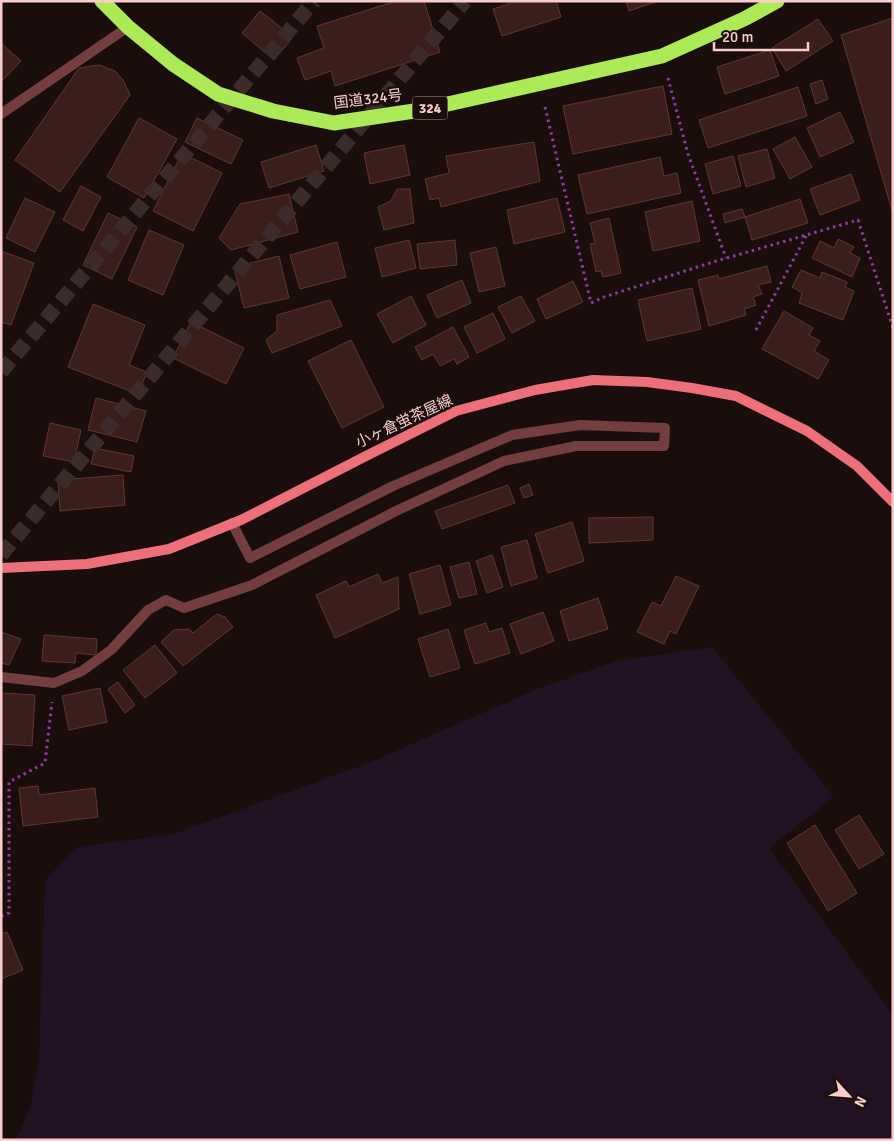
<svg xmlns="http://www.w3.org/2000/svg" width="894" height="1141" font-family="Signika,'Noto Sans JP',sans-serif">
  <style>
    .green { fill: #211123 }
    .building { fill: #391e1b; stroke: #623530 }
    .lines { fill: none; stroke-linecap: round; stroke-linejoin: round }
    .highway-tunnel { stroke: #3b2b2a; stroke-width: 15; stroke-dasharray: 15 8; stroke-linecap: butt }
    .path { stroke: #8e3b9f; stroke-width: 3; stroke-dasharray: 2.5 4; stroke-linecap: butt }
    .street { stroke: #743e41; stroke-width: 10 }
    .secondary { stroke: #ed6f7a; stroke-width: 10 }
    .highway { stroke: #adea57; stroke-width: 15 }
    .labels { text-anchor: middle; stroke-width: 5; stroke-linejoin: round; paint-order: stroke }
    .shield { fill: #1a0e0d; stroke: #b69493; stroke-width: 1 }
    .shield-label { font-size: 14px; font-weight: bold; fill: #f9cdcd }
    .street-label { font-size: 15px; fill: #f9cdcd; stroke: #1a0e0d }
  </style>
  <rect width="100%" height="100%" fill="#1a0e0d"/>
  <path class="green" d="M712,647L834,797L769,848L893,1015V1140H16L31,1105L39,1055L45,880L77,847L174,834L371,762L535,690L616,661Z"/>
  <g class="building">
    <path d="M396,1H424L440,52L335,86L331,71L305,80L297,58L324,48L317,26Z"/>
    <path d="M509,1H556L561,17L502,36L493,9L509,4Z"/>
    <path d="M626,1H658L629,11Z"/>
    <path d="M260,11L293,37L274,60L242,33Z"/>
    <path d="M893,18V214L841,35Z"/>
    <path d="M818,19L833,41L786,71L772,48Z"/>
    <path d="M1,43L21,61L1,82Z"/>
    <path d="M770,50L779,76L725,94L717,67Z"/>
    <path d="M99,65L115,71L123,80L130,95L60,192L15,160L79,68Z"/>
    <path d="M822,80L828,99L816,104L810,84Z"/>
    <path d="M663,86L672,134L573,154L563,106Z"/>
    <path d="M798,87L807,116L708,148L699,120Z"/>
    <path d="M840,112L854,142L820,157L807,128Z"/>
    <path d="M139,118L177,139L144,198L107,177Z"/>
    <path d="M197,118L243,140L231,164L185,142Z"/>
    <path d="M795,137L812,167L790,179L773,149Z"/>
    <path d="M534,142L540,181L441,207L439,198L430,200L425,179L449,173L446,156Z"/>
    <path d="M316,145L324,171L269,188L261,162Z"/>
    <path d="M404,145L410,175L370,184L364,153Z"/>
    <path d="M767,149L775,178L746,187L738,156Z"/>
    <path d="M182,153L222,173L193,231L153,211Z"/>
    <path d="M733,156L741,186L713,194L705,164Z"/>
    <path d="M660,157L664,176L677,173L681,193L587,214L578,175Z"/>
    <path d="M851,174L860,200L820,215L810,189Z"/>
    <path d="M81,186L101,197L83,231L63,220Z"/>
    <path d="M397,189H410L414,223L384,230L378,207L391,201Z"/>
    <path d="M289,194L298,232L231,250L219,238L240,204Z"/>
    <path d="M25,198L55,212L35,252L6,238Z"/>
    <path d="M557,198L565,232L514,244L507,210Z"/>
    <path d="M800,199L808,223L752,240L745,217Z"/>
    <path d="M692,201L700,241L653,251L645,212Z"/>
    <path d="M742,209L745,217L725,223L723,214Z"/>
    <path d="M108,213L137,227L112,279L83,265Z"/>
    <path d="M609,218L621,273L603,277L601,271L596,272L590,244L595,243L590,223Z"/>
    <path d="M149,230L184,245L163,295L128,280Z"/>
    <path d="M838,239L854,247L850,253L860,258L852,277L812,258L820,241L834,248Z"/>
    <path d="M409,240L416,268L382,277L375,248Z"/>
    <path d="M455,240L457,265L420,269L417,244Z"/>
    <path d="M337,242L346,277L300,289L290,255Z"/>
    <path d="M496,247L505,286L479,292L470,253Z"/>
    <path d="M1,251L34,263L11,325L1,322Z"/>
    <path d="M279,256L289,298L244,308L234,267Z"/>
    <path d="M767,266L771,282L758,285L762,294L753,297L756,305L744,309L746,315L709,326L698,280L718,275L719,279Z"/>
    <path d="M801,270L820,278L822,272L847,282L845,287L854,291L843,320L799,303L802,293L792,287Z"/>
    <path d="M462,280L471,303L437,318L427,295Z"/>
    <path d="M573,281L583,302L546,319L537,299Z"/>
    <path d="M692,288L701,329L647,341L638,300Z"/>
    <path d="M411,296L426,325L393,343L377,314Z"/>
    <path d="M521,296L535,321L512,333L498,307Z"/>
    <path d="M330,300L342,326L272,353L266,340L277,331V315Z"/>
    <path d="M93,304L145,325L129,365L147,372L138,394L68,367Z"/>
    <path d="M784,311L813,328L809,335L820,341L814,351L829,360L818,379L762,349Z"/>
    <path d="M493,313L505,339L477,353L464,327Z"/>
    <path d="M191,322L244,348L226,384L173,358Z"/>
    <path d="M453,327L469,357L457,364L454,359L440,366L433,354L422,360L415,347Z"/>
    <path d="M351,340L384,407L342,428L308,361Z"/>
    <path d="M96,398L146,411L137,442L88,430Z"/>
    <path d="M50,423L81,430L74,462L43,456Z"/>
    <path d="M95,448L134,456L131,472L91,464Z"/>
    <path d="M123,475L125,505L60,511L58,480Z"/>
    <path d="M529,484L533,495L524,498L520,488Z"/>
    <path d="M508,485L515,503L442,529L435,511Z"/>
    <path d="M653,517V540L589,543V518Z"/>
    <path d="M572,522L584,561L548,573L535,534Z"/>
    <path d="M527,540L537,578L511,586L501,547Z"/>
    <path d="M492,555L503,587L487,593L476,561Z"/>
    <path d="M469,562L477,594L459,598L450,567Z"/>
    <path d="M440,565L451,605L420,614L409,574Z"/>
    <path d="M378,574L382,583L398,577L399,609L335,638L316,595L346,581L349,587Z"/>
    <path d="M676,576L699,586L676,634L670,631L664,644L637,632L652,602L661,606Z"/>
    <path d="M598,598L608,629L569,641L560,611Z"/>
    <path d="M543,612L554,641L521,654L510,624Z"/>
    <path d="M217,614L225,617L233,627L183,666L161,642L174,630L189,629L193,633Z"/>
    <path d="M486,623L489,632L502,628L510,653L475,664L464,630Z"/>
    <path d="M448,629L460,668L430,677L418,639Z"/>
    <path d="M1,632L21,639L9,665L1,663Z"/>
    <path d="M44,635L97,639L96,655L76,653L75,663L42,661Z"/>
    <path d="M155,645L177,673L145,698L123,670Z"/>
    <path d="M118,682L135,705L125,713L108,689Z"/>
    <path d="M100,688L107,722L69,730L62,696Z"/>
    <path d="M1,693L35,695L32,746L1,744Z"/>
    <path d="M38,786L39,795L95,788L98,817L23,826L19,788Z"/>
    <path d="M859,815L884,854L859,869L835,830Z"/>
    <path d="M815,825L857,893L828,911L787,843Z"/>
    <path d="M7,932L23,970L1,979V934Z"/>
  </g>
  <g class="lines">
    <g class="highway-tunnel">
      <path d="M1,372L314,1"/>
      <path d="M1,555L465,1"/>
    </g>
    <g class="path">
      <path d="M668,78L688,154L726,258"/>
      <path d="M545,107L591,303L604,297L713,262L858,220L893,328"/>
      <path d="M756,330L806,236"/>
      <path d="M1,916L9,913V782L45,763L52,702"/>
    </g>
    <g class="street">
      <path d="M1,114L128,27"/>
      <path d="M1,677L54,683L82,671L111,650L148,610L166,600L184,608L252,585L398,510L504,461L576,446H664L665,428L580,425L512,435L393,486L250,558L232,523"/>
    </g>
    <path class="secondary" d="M1,568L87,564L169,549L241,520L366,456L456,411L535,390L593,380L647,382L692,388L736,396L807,431L857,466L893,502"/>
    <path class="highway" d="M102,1L128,27L173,64L218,94L273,111L334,123L421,110L662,56L744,19L777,1"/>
  </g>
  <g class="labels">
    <rect class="shield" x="412.5" y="96.5" width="35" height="23" rx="4"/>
    <g class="shield-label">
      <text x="430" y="113">324</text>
    </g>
    <g class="street-label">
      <text transform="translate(368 99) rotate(-7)" y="5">国道324号</text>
      <text transform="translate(404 421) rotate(-25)" y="5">小ヶ倉蛍茶屋線</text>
    </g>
  </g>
  <rect width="894" height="1141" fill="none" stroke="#f9cdcd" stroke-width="5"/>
  <g transform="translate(849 1096) rotate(116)" stroke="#1a0e0d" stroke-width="4" paint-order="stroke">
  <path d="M0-4L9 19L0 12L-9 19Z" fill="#f9cdcd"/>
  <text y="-8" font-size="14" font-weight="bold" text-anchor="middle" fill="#f9cdcd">N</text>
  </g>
  <path d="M714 42v8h94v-8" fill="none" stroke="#f9cdcd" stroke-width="2.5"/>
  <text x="722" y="42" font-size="15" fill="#f9cdcd" stroke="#1a0e0d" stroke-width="4" paint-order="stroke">20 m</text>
</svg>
